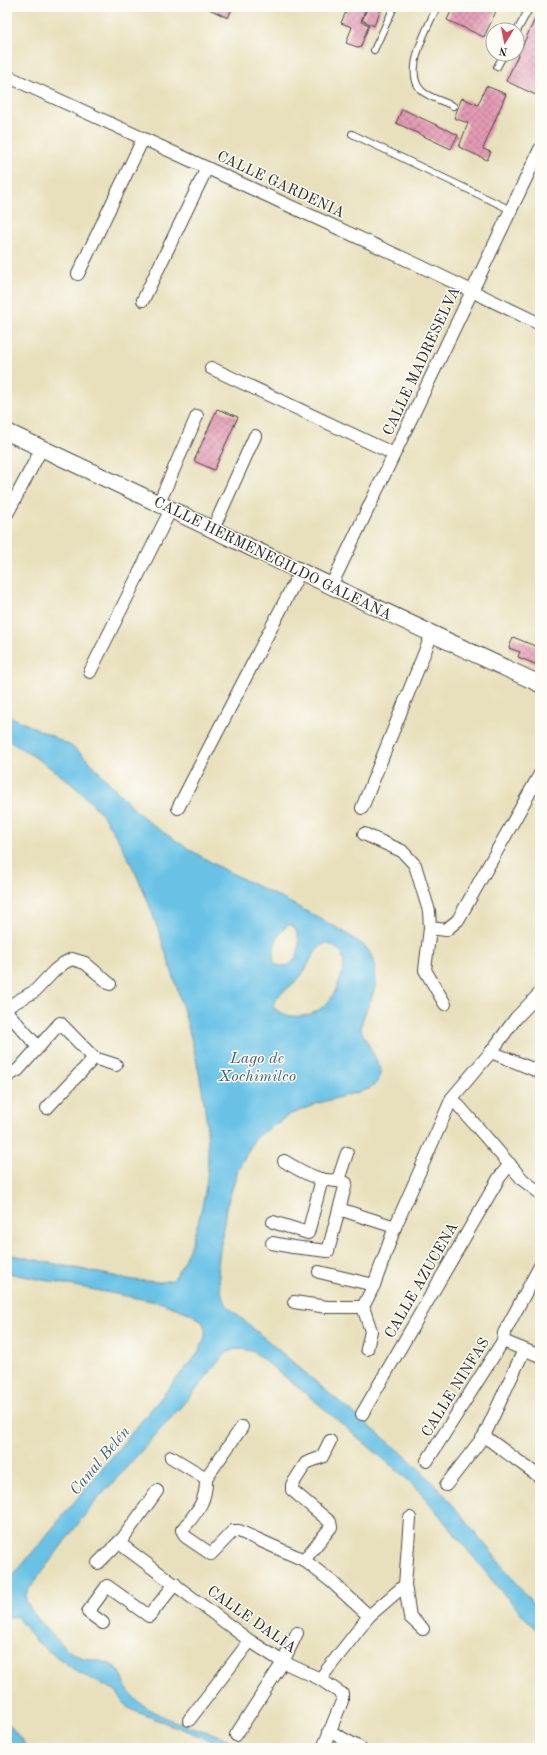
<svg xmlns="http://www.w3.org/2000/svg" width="547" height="1755" font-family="'Old Standard TT',serif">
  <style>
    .water { fill: #69c2e6; stroke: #4a7688; fill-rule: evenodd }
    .building { fill: url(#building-cross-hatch) }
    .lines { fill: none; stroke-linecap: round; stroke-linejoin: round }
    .service-casing { stroke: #474641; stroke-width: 8 }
    .minor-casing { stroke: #474641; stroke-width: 14 }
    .tertiary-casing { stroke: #474641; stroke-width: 18 }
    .service { stroke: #fff; stroke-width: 6 }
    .minor { stroke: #fff; stroke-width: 12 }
    .tertiary { stroke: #fff; stroke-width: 16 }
    .labels { text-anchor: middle; stroke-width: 3; stroke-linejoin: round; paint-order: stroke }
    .street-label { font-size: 15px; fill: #2b2b2b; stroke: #fdfcf7 }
    .water-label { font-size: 16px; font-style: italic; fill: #41606c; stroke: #fdfcf7 }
  </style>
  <defs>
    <pattern id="building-cross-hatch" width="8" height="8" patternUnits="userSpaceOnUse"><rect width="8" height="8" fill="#e49bb5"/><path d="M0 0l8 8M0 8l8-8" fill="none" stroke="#b97f93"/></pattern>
  </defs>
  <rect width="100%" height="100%" fill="#fdfcf7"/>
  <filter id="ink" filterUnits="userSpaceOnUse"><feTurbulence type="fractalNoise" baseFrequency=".025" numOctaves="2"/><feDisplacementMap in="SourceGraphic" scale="8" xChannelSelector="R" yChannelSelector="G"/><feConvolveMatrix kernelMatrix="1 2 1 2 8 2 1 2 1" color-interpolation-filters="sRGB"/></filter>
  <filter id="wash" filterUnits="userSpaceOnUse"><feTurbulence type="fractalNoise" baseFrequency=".012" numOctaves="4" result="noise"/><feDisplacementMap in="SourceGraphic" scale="16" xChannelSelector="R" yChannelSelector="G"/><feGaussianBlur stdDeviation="0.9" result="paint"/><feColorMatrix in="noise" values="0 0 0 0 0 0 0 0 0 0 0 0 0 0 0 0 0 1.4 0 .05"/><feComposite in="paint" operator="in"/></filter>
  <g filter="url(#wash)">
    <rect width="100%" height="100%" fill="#e8e0bc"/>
    <g class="water">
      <path d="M7,715L52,736L71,746L84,756L136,811L154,826L192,851L221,868L289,902L341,930L366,947L374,959L376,984L371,999L363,1018L361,1030L381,1069L379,1080L369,1089L319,1103L289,1115L255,1138L238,1170L226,1208L218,1265L220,1289L227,1306L330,1394L401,1452L422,1472L443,1493L540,1612V1634L501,1591L427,1500L407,1479L315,1401L254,1352C244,1349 237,1348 227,1351L195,1391L90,1508L29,1589C27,1592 25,1596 26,1600C29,1612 63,1648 74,1654C86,1661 102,1659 114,1666C122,1671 123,1680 126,1687C129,1693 135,1699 140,1703C166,1723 201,1728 230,1740L233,1742L236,1748H223L205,1738L137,1712L127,1707L115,1690L79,1673L50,1652L36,1641L16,1616L7,1618V1583L198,1353L205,1338V1328L201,1320L189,1313L162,1303L7,1273V1254L133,1280L160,1282L173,1280C193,1250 208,1196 208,1160C209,1088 185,1012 163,944C150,904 135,867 113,831C108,825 105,817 99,811C73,781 41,760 7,740ZM288,925H292C307,940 296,977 274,963C271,950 277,933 288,925ZM326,943C331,945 338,948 341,953C346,962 343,971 340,980C337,987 333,997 328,1002C314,1018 289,1022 273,1007C274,995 292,987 300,977C309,966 313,949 326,943Z"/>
      <path d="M7,1722L9,1724L28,1748H7Z"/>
    </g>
    <g id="blocks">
      <g class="building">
        <path d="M208,7H233L228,18L207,8Z"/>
        <path d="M348,7H366L361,22L369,25L360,48L346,43L352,27L341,23Z"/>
        <path d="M368,7H382L374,26L362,20Z"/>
        <path d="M453,7H498L484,37L447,20Z"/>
        <path d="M506,7H517L515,11Z"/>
        <path d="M540,8V97L506,81Z"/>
        <path d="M486,86L506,94L483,149L491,152L487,160L459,147L468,123L454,118L462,98L478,105Z"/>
        <path d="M402,109L458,135L451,149L396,123Z"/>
        <path d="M217,409L238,417L214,470L194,461Z"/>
        <path d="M513,637L540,648V666L518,657L520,652L509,648Z"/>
      </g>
    </g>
  </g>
  <g filter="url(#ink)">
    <use href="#blocks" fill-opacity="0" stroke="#474641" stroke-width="1"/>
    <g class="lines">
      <g class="service-casing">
        <g id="service">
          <path d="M437,7C428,26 402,73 422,91C428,97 445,102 453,106"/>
          <path d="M517,31L530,7"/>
          <path d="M374,50L394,7"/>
          <path d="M497,67L504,54"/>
          <path d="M352,134L511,210"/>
        </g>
      </g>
      <g class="minor-casing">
        <g id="minor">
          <path d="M7,76L416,264L540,324"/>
          <path d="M78,274L143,139"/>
          <path d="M143,300L207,168"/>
          <path d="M211,368L394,454"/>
          <path d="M159,503L197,416"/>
          <path d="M7,514L42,448"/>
          <path d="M213,529L255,436"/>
          <path d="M331,586L540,149"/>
          <path d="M90,672L171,509"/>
          <path d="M178,808L300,572"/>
          <path d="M362,808L432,634"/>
          <path d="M364,834L402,851L415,865L429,911L430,928L425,970L445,1004"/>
          <path d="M430,928L446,930L458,920L540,774"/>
          <path d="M7,1007L35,991L54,971L64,963L72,959L85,963L110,984"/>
          <path d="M7,1012L38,1047"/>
          <path d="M491,1052L540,1072"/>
          <path d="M7,1076L18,1070L60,1023L94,1058L116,1065"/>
          <path d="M452,1098L523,1180L540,1193"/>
          <path d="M47,1108L94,1058"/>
          <path d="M338,1180L347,1153"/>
          <path d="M339,1209L395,1227"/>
          <path d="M273,1222L308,1233L322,1179"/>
          <path d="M272,1243L293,1247L328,1251L346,1183C338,1180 330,1181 321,1179C308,1176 296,1168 284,1161"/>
          <path d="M319,1272L374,1285"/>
          <path d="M294,1302L327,1307H363"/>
          <path d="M503,1341L540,1356"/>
          <path d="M367,1349L371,1331L363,1307L374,1285L395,1227L452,1098L491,1052L516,1018L540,993"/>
          <path d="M524,1350L484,1436L540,1477"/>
          <path d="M362,1414L499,1178L510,1164"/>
          <path d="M171,1457L206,1478C207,1502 196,1513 182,1530L186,1537L211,1554L233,1531H239L304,1560L332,1582L369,1616"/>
          <path d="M427,1461L503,1341L504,1333L540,1266"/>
          <path d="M206,1478L242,1427"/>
          <path d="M446,1485L484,1436"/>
          <path d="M410,1518L405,1585L410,1617L423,1629"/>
          <path d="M119,1543L250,1641L283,1662L320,1679L342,1694V1701L323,1748"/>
          <path d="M304,1560L331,1527L330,1522L292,1490V1485L306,1463L322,1457L330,1441"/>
          <path d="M98,1563L123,1538L157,1491"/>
          <path d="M103,1623L88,1612L107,1586L149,1616L175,1584"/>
          <path d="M320,1679L369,1616L405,1585"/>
          <path d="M189,1720L250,1641"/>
          <path d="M329,1731L360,1748"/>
          <path d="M236,1735L283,1662L297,1633"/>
        </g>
      </g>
      <g class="tertiary-casing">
        <path id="tertiary" d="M7,432C185,515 361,602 540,684"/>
      </g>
      <use href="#service" class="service"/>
      <use href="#minor" class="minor"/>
      <use href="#tertiary" class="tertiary"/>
    </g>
  </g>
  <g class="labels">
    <g class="street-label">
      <text transform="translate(281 184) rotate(25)" y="5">CALLE GARDENIA</text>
      <text transform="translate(421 361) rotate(-65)" y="5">CALLE MADRESELVA</text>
      <text transform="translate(273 558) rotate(26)" y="5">CALLE HERMENEGILDO GALEANA</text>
      <text transform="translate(421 1280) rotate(-60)" y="5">CALLE AZUCENA</text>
      <text transform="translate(455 1387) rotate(-58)" y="5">CALLE NINFAS</text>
      <text transform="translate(252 1619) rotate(35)" y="5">CALLE DALIA</text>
    </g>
    <g class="water-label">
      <text x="257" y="1063">Lago de<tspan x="257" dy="18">Xochimilco</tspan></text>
      <text transform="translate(99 1460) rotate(-50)" y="6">Canal Belén</text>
    </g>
  </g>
  <rect width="547" height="1755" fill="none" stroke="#fdfcf7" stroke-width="24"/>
  <g transform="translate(505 42) rotate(190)"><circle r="19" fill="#fdfcf7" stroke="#a9a8a5"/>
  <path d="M0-3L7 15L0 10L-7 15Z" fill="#d1495b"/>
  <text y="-6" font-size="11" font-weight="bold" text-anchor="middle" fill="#2b2b2b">N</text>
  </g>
</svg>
